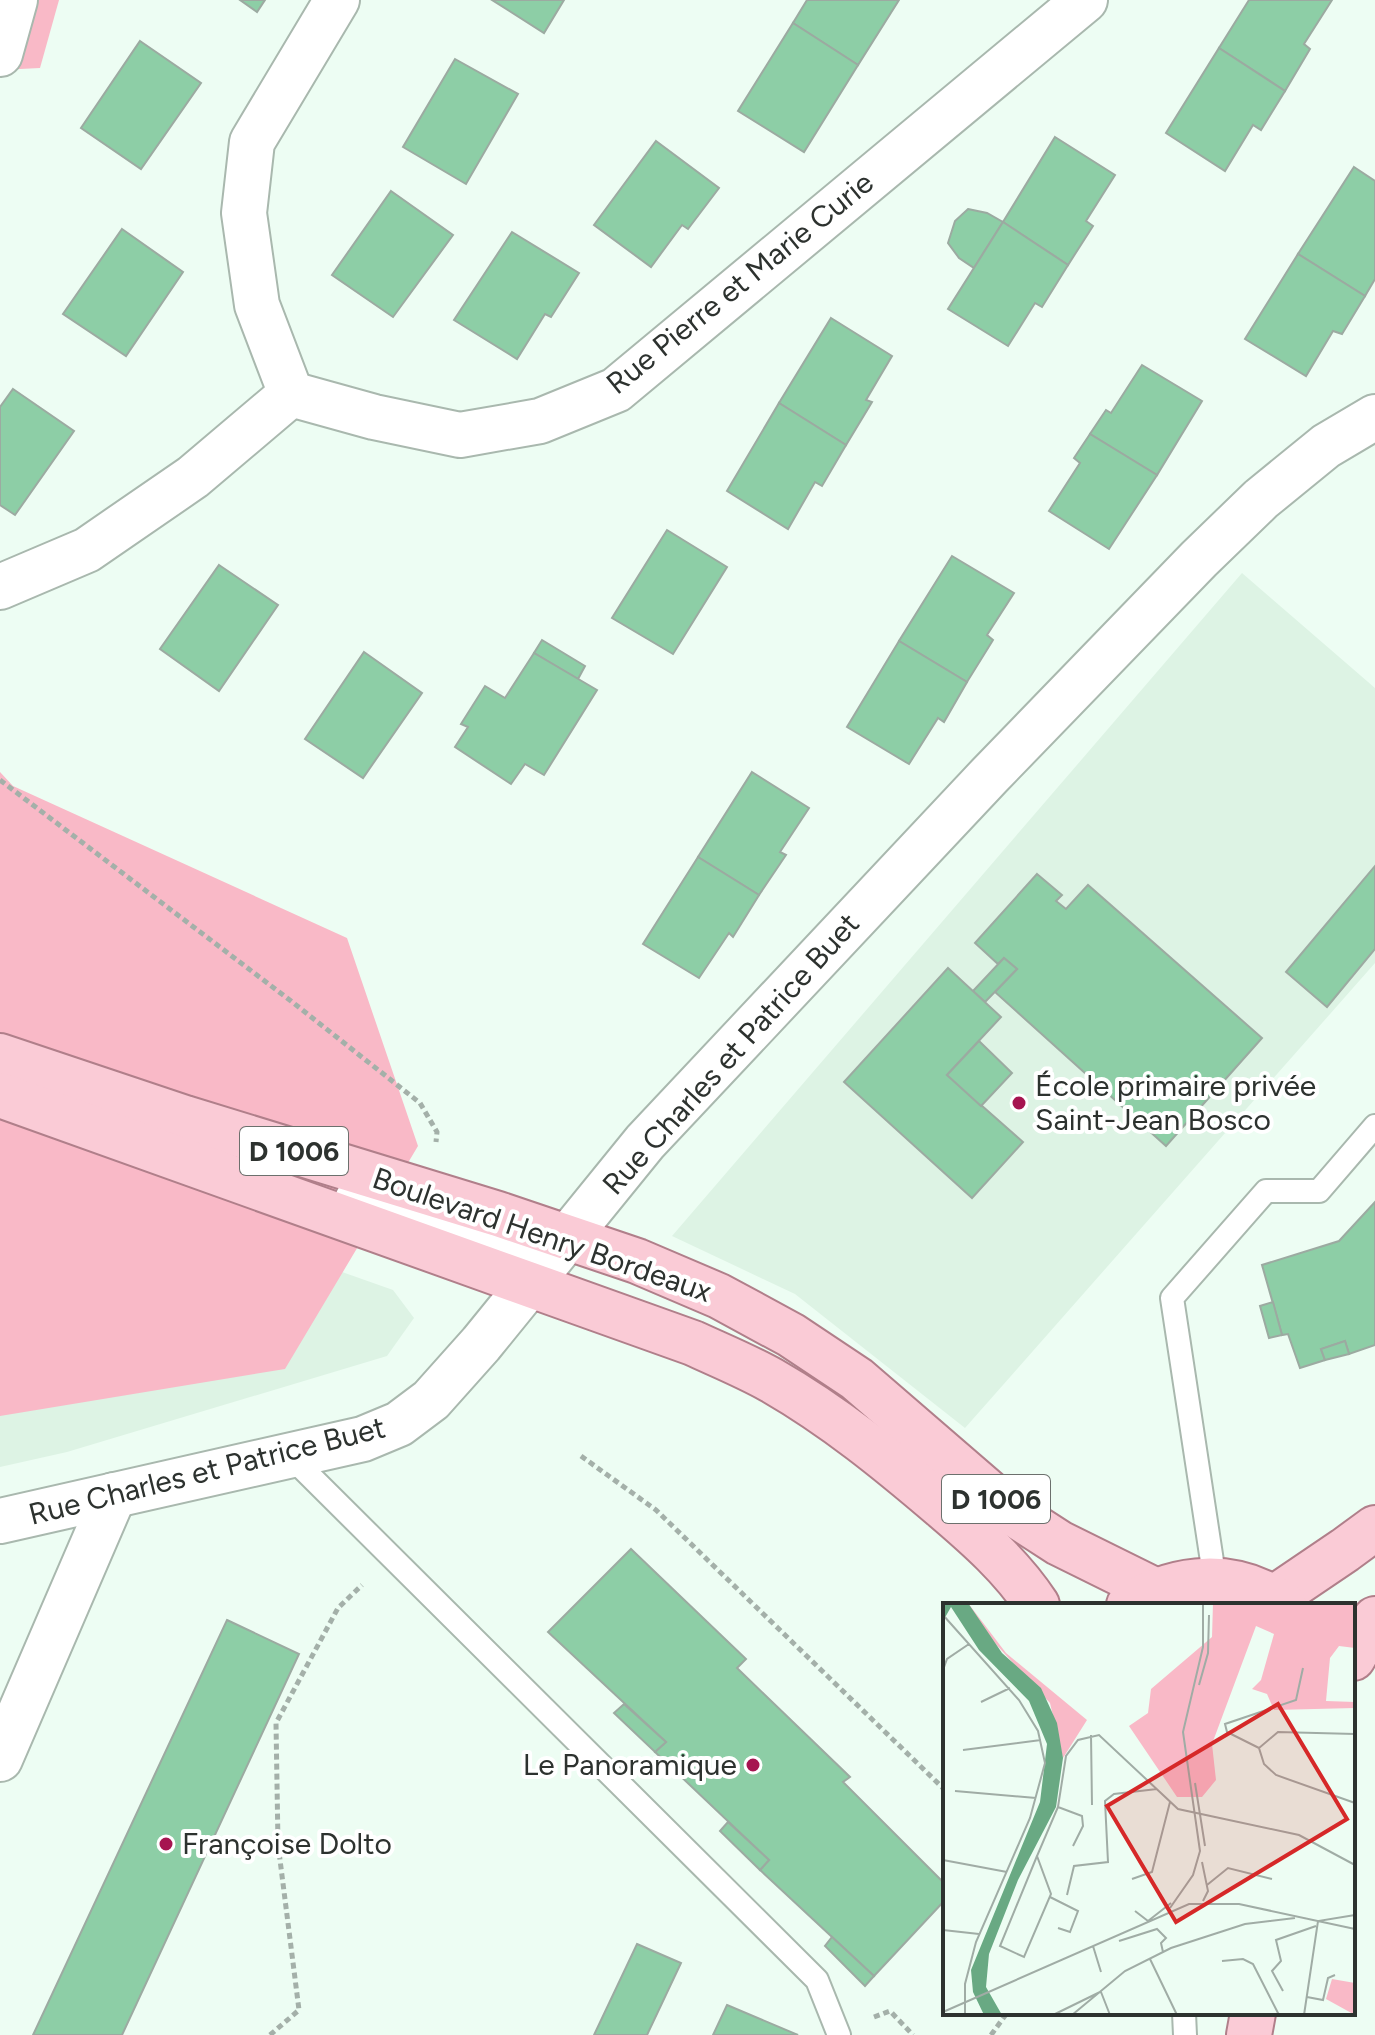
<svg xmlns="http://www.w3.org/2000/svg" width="1375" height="2035" font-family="Figtree,sans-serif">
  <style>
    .built { fill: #ddf3e4 }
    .green { fill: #f9b9c7 }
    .building { fill: #8dcea6; stroke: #9caaa1; stroke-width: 2 }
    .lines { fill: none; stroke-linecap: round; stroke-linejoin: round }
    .service-casing { stroke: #a9b8ae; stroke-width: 26 }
    .minor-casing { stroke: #a9b8ae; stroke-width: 48 }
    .primary-casing { stroke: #b07f8a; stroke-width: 48 }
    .path { stroke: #a4b0a9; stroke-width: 5; stroke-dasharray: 6 4; stroke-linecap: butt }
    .service { stroke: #fff; stroke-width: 22 }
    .minor { stroke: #fff; stroke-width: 44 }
    .primary { stroke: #facbd6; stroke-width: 44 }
    .poi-dot { fill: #a61450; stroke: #fff; stroke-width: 3 }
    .labels { text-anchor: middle; stroke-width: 8; stroke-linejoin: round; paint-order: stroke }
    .shield { fill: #fff; stroke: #6c706d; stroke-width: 2 }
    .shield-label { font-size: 28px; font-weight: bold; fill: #2d322f }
    .street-label { font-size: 30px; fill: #2d322f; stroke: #fff }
    .poi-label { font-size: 30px; fill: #2d322f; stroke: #fff; text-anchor: start }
    .inset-road { fill: none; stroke: #a0aca5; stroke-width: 2 }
    .view { fill: #d62828; fill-opacity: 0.15; stroke: #d62828; stroke-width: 4 }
    .inset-edge { fill: none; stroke: #2d322f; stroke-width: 4 }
  </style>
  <rect width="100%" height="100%" fill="#edfdf3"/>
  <g class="built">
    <path d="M1242,573L1375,688V963L965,1428L795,1294L672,1236Z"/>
    <path d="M0,1151L393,1290L414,1318L387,1356L67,1452L0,1467Z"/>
  </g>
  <g class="green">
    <path d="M0,0H59L40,68L0,70Z"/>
    <path d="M0,772L13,786L347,938L418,1146L285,1369L0,1416Z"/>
  </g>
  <g class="building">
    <path d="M240,0H265L257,12Z"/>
    <path d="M492,0H564L544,33Z"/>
    <path d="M807,0H899L858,65L793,23Z"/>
    <path d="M1249,0H1332L1304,44L1310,49L1285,91L1219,48Z"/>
    <path d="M793,23L858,65L804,152L738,111Z"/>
    <path d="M140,41L201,83L141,169L81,128Z"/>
    <path d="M1219,48L1285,91L1261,130L1253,125L1225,171L1166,133Z"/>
    <path d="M455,59L518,94L466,184L403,147Z"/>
    <path d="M1055,137L1115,175L1086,221L1093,226L1068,265L1003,222Z"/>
    <path d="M656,141L719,188L688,229L682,225L651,267L594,225Z"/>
    <path d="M1354,167L1375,181V279L1365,296L1298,254Z"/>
    <path d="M391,191L453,235L393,317L332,275Z"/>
    <path d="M968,209L987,213L1003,222L974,268L959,258L948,243L955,221Z"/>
    <path d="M1003,222L1068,265L1042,307L1035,303L1008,346L948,309Z"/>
    <path d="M122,229L183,272L126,356L63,314Z"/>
    <path d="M512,232L579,273L551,317L545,314L517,359L454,320Z"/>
    <path d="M1298,254L1365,296L1342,334L1333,331L1306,376L1245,339Z"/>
    <path d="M831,318L892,356L866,400L872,402L846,445L779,403Z"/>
    <path d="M1142,365L1202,401L1157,475L1090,434L1106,410L1111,413Z"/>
    <path d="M13,389L74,431L15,515L0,505V407Z"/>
    <path d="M779,403L846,445L822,486L815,482L788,529L727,491Z"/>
    <path d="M1090,434L1157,475L1109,549L1049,511L1080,463L1074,458Z"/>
    <path d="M667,530L727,567L673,654L612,618Z"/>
    <path d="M952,556L1014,593L987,635L993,640L967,682L899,641Z"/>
    <path d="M219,565L278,605L219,691L160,649Z"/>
    <path d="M542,640L585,666L578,679L534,653Z"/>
    <path d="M899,641L967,682L944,722L938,718L909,764L847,727Z"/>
    <path d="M364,652L422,693L363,778L305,739Z"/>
    <path d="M534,653L597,690L544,775L525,764L511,784L455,747L468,727L461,724L485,686L505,698Z"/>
    <path d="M752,772L809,808L780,852L786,855L759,895L698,857Z"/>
    <path d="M698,857L759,895L733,937L729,933L699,978L643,944Z"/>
    <path d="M1375,866V949L1327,1007L1286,972Z"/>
    <path d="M1037,874L1062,895L1056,901L1066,909L1088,885L1262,1038L1166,1146L995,992L1017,969L1004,958L998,964L975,943Z"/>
    <path d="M1004,958L1017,969L985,1002L973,991Z"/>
    <path d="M948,968L1001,1017L947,1075L1023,1142L972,1198L844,1082Z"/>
    <path d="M979,1041L1012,1073L981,1106L947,1075Z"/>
    <path d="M1375,1202V1345L1349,1354L1345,1341L1321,1349L1325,1360L1300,1368L1288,1334L1282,1335L1262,1265L1339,1241Z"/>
    <path d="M1273,1302L1282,1335L1269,1338L1260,1306Z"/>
    <path d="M1345,1341L1349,1354L1325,1360L1321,1349Z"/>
    <path d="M631,1549L746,1659L737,1668L850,1777L843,1782L945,1884V1900L874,1976L760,1870L769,1860L655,1752L666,1742L548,1632Z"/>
    <path d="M227,1620L299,1654L122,2035H33Z"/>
    <path d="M624,1704L666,1742L655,1752L614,1713Z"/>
    <path d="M728,1822L769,1860L760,1870L720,1831Z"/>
    <path d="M832,1937L874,1976L865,1986L825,1946Z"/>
    <path d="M637,1944L681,1963L647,2035H594Z"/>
    <path d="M727,2005L798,2035H713Z"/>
  </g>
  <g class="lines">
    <g class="service-casing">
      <g id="service">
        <path d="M289,1455L817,1980L839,2035"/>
        <path d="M1215,1581L1172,1298L1266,1191H1319L1375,1126"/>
        <path d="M1184,2013L1185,2035"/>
      </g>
    </g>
    <g class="minor-casing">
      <g id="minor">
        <path d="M337,0L252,142L244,213L257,305L291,394L374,417L460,435L540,421L616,390L1085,0"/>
        <path d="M0,54L15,0"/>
        <path d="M0,587L87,550L193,477L291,394"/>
        <path d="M357,1200L545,1262"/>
        <path d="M0,1521L363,1439L399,1424L431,1400L481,1344L645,1142L989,776L1199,559L1261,499L1326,446L1375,417"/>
        <path d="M0,1759L114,1495"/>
      </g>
    </g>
    <g class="primary-casing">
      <g id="primary">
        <path d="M0,1056L185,1118L498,1214L637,1261L719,1296L791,1335L857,1379L1011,1512L1059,1543L1154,1590"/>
        <path d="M0,1095L693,1343C719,1355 746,1366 771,1380C834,1416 889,1461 944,1508C978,1537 1012,1567 1037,1605"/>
        <path d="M1274,1598L1345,1550L1375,1528"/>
        <path d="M1129,1605C1178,1575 1235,1570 1284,1605"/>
        <path d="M1353,1658L1375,1619"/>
        <path d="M1249,2035L1253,2013"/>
      </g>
    </g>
    <g class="path">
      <path d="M0,780L291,1001L420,1103L437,1132L436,1142"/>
      <path d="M581,1456L656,1510L945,1790"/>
      <path d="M874,2017L890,2011L913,2035"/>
      <path d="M270,2035L299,2010L278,1844L276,1723L338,1608L362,1585"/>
      <path d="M991,2035L1007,2013"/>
    </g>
    <use href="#service" class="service"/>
    <use href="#minor" class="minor"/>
    <use href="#primary" class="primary"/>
  </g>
  <g class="poi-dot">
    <circle cx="1019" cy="1103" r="8"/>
    <circle cx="753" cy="1765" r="8"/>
    <circle cx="166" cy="1844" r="8"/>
  </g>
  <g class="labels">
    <g class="shield">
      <rect x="240" y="1127" width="108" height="48" rx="6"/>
      <rect x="942" y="1475" width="108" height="48" rx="6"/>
    </g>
    <g class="shield-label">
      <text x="294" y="1161">D 1006</text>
      <text x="996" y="1509">D 1006</text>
    </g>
    <g class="street-label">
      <text transform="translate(740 283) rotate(-39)" y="10">Rue Pierre et Marie Curie</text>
      <text transform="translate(731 1054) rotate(-48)" y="10">Rue Charles et Patrice Buet</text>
      <text transform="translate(542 1235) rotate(19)" y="10">Boulevard Henry Bordeaux</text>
      <text transform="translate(207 1471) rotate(-14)" y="10">Rue Charles et Patrice Buet</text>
    </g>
    <g class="poi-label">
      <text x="1035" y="1096">École primaire privée<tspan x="1035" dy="34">Saint-Jean Bosco</tspan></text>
      <text x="737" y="1775" text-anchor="end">Le Panoramique</text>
      <text x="182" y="1854">Françoise Dolto</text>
    </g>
  </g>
  <g transform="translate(943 1603)">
    <rect width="412" height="412" fill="#edfdf3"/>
    <path d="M25,0L63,50L144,117L120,155L107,100L38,25ZM270,0H412V45L396,43L387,55L383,98L412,99V105L331,107L324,91L309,86L318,77L331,31L313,23L269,141L273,177L259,194H234L186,123L205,110L208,86L269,34ZM389,376L412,380V412L383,396Z" fill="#f9b9c7"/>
    <path d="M0,0H25L59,50L98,85L114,120L120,155L113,204L75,277L46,351L43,384L59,412H41L30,389L28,367L97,199L104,141L86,98L36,47L8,4L0,18Z" fill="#69a983"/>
    <path class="inset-road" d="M0,12L76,97L95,128L102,160L87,215L33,339L22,381V412M0,67L4,56L26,41M256,82L265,50L266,12M38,99L67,85M412,131L335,129L316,145L321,161L333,172L412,200M148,132L149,202M316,145L284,129L282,121L353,97L360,65M20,147L98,137M252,180L262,243M12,188L93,195M115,204L139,213L140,223L130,243M94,253L57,343L81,354L108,291L94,253L115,204L123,153L135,137L156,132L235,206L356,232L412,262M0,257L64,269M259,259L265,288L260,298M189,276L209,269L227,199M264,282L285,265L329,276M124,292L131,263L165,259L162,198L171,191L214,186M107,294L135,308L127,329L115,325M227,305L250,272L257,248L240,129L260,44V0M192,308L205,318L228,300M0,327L36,331M176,338L214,326L223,335L218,340L220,349M150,343L158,369M207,356L234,412M279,358L300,356L310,361L336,412M340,388L329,368L338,358L333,337L373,323M158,389L167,412M364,394L380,397L385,375L392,372M0,409L246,301H296L412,326M110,412L157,389M129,412L182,368L228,345L302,321L352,315M361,412L375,318L412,312"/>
    <path class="view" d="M335,101L404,216L233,319L164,203Z"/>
    <rect width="412" height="412" class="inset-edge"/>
  </g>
</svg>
